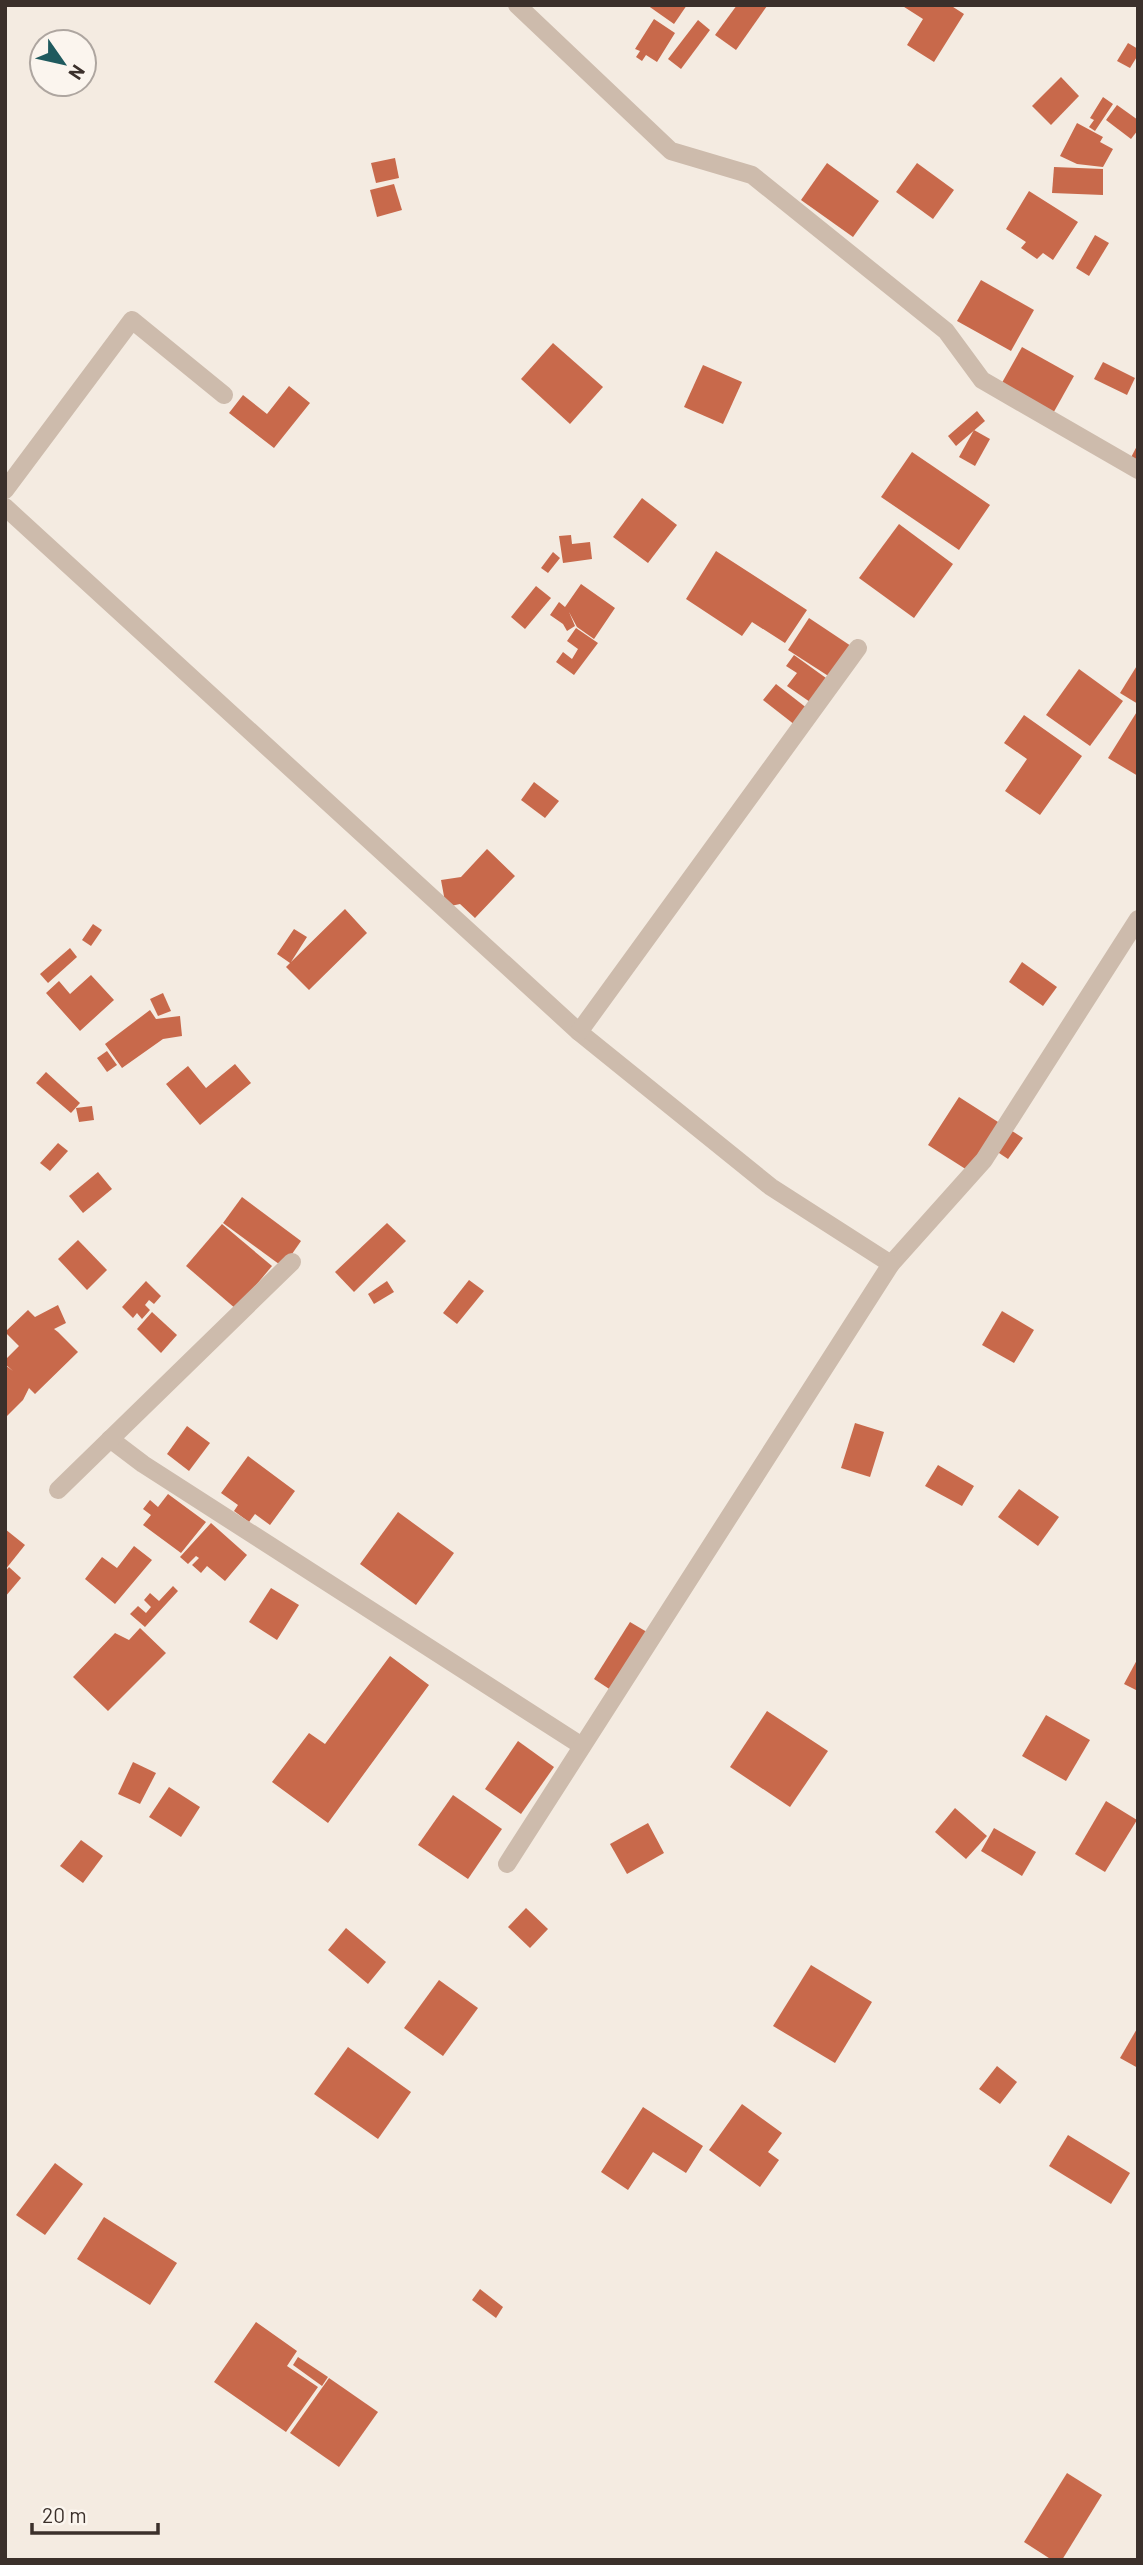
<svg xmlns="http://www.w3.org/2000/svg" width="1143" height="2565" font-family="Barlow,sans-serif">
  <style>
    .building { fill: #c8694b }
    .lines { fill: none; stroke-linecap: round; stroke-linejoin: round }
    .minor { stroke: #cdbbac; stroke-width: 18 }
  </style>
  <rect width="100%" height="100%" fill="#f4ebe1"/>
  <g class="building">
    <path d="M647,5H687L674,24Z"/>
    <path d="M737,5L767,6L736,50L715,35Z"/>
    <path d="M901,5H950L964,14L934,62L907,45L923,19Z"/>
    <path d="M654,19L675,33L657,62L646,55L642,61L636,57L640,51L635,49Z"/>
    <path d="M698,20L710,30L681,69L668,59Z"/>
    <path d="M1128,43L1138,49V55L1130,68L1117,61Z"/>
    <path d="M1061,77L1079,96L1051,125L1032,106Z"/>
    <path d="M1103,97L1113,104L1095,131L1089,127L1094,120L1090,118Z"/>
    <path d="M1117,105L1138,120V130L1131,139L1106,120Z"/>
    <path d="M1077,123L1103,137L1100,142L1113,149L1103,167L1077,164L1060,156Z"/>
    <path d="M395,158L399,178L376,183L371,163Z"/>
    <path d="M827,163L879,201L853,237L801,200Z"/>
    <path d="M917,163L954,190L933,219L896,192Z"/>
    <path d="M1054,167L1103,169V195L1052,193Z"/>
    <path d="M394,184L402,210L377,217L370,190Z"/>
    <path d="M1029,191L1078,222L1053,260L1043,253L1037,259L1021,248L1026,242L1006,229Z"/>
    <path d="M1095,235L1109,243L1089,276L1076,268Z"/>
    <path d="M981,280L1034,310L1011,351L957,321Z"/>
    <path d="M553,343L603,387L570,424L521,379Z"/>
    <path d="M1022,347L1074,376L1051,417L999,388Z"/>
    <path d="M1103,362L1135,378L1127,395L1094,379Z"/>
    <path d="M703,365L742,382L723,424L684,407Z"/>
    <path d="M289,386L310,403L274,448L229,413L243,395L267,414Z"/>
    <path d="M977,411L985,421L956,446L948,436Z"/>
    <path d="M974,430L990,439L975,466L959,457Z"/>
    <path d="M1138,444V476L1125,469Z"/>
    <path d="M912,452L990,505L959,550L881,497Z"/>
    <path d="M642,498L677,525L648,563L613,537Z"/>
    <path d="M899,524L953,564L914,618L859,578Z"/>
    <path d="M571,535L572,544L590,542L592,559L563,563L559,536Z"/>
    <path d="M716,551L807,610L785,643L752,622L742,636L686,599Z"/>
    <path d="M553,552L560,558L548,573L541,568Z"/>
    <path d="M581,584L615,608L594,639L577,627L569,612L575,626L567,631L563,624L550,615L559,602L565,607Z"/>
    <path d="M536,586L551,598L525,629L511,617Z"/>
    <path d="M809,618L854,648L833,679L788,650Z"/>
    <path d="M576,628L598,643L574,675L556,662L563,652L572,659L578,649L567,641Z"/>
    <path d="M794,655L826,678L810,702L787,686L797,673L786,666Z"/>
    <path d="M1138,664V704L1120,693Z"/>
    <path d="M1079,669L1123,701L1090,746L1046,715Z"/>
    <path d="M776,684L808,709L795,725L763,700Z"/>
    <path d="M1138,710V776L1108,758Z"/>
    <path d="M1024,715L1082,756L1040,815L1005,791L1027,759L1004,743Z"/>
    <path d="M534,782L559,801L545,818L521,800Z"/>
    <path d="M487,849L515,876L475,918L460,904L446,907L441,880L461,877Z"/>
    <path d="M345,909L367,933L309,990L286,967L290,963L277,954L294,929L307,937L291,962Z"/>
    <path d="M93,924L102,930L91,946L82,940Z"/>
    <path d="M70,948L77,957L48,983L40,974Z"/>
    <path d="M1022,962L1057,987L1043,1006L1009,982Z"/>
    <path d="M91,975L114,1000L80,1031L46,993L59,981L70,994Z"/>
    <path d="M163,993L171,1011L158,1016L150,999Z"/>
    <path d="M150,1010L156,1019L180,1016L182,1036L163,1039L122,1068L105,1044Z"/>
    <path d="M107,1051L117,1065L107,1072L97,1058Z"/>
    <path d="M235,1064L251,1083L200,1125L166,1084L188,1066L206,1088Z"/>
    <path d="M46,1072L80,1103L71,1113L36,1083Z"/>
    <path d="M959,1097L1023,1138L1008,1159L996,1151L978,1177L928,1145Z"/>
    <path d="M92,1106L94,1120L79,1122L76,1108Z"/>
    <path d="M58,1143L68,1151L50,1171L40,1163Z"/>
    <path d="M98,1172L112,1189L83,1213L69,1196Z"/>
    <path d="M242,1197L301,1241L283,1267L223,1223Z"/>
    <path d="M387,1223L406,1241L354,1292L335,1272Z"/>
    <path d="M222,1224L272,1266L236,1309L186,1266Z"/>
    <path d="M78,1240L107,1270L87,1290L58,1259Z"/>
    <path d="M469,1280L484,1291L457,1324L443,1313Z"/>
    <path d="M146,1281L161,1296L154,1304L149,1300L145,1305L150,1310L142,1319L137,1313L133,1318L122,1307Z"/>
    <path d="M387,1281L394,1292L374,1304L368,1294Z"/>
    <path d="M58,1305L66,1323L54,1329L58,1332L78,1352L35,1394L29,1388L23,1400L5,1418V1365L13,1371L5,1364V1360L19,1346L5,1332L28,1310L35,1317Z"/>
    <path d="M1002,1311L1034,1330L1014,1363L982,1345Z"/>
    <path d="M152,1312L177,1335L161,1353L137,1329Z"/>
    <path d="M855,1423L884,1432L870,1477L841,1468Z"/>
    <path d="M187,1426L210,1443L189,1471L167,1454Z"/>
    <path d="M248,1456L295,1491L270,1525L255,1514L249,1522L234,1511L238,1505L221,1493Z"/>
    <path d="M938,1465L974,1486L962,1506L925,1486Z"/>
    <path d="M1019,1489L1059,1517L1038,1546L998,1517Z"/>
    <path d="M168,1494L206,1522L181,1553L143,1525L151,1515L143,1509L150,1500L158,1507Z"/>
    <path d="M398,1512L454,1553L416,1605L360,1564Z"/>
    <path d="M211,1523L247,1555L225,1581L207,1566L201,1573L192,1565L199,1558L196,1556L188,1564L180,1557Z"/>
    <path d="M5,1529L25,1545L5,1570Z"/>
    <path d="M134,1546L152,1560L115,1604L85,1579L102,1557L117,1568Z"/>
    <path d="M9,1567L21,1578L5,1597V1572Z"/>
    <path d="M173,1586L178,1591L145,1627L130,1614L138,1606L146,1613L151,1607L144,1600L150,1593L159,1601Z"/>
    <path d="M271,1588L299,1605L277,1640L249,1622Z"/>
    <path d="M630,1622L657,1638L620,1696L594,1679Z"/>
    <path d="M140,1628L166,1653L108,1711L73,1677L115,1633L129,1640Z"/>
    <path d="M390,1656L429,1685L328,1823L272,1782L309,1733L325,1744Z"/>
    <path d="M1138,1658V1691L1124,1684Z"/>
    <path d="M767,1711L828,1751L790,1807L730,1767Z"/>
    <path d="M1046,1715L1090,1740L1066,1781L1022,1756Z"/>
    <path d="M518,1741L554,1767L521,1814L485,1789Z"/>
    <path d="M133,1762L156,1773L140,1804L118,1794Z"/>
    <path d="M169,1787L200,1807L181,1837L149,1817Z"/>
    <path d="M453,1795L502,1829L468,1879L418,1845Z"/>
    <path d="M1106,1801L1137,1820L1105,1872L1075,1854Z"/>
    <path d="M955,1808L987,1836L966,1859L935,1832Z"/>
    <path d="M648,1823L664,1853L627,1874L610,1844Z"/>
    <path d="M994,1828L1036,1852L1022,1876L981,1851Z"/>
    <path d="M81,1840L103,1856L83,1883L60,1866Z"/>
    <path d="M526,1908L548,1929L530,1948L508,1927Z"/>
    <path d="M346,1928L386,1962L368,1984L328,1950Z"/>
    <path d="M811,1965L872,2002L835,2063L773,2026Z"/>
    <path d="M439,1980L478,2008L443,2056L404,2028Z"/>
    <path d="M1138,2027V2068L1120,2058Z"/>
    <path d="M348,2047L411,2092L378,2139L314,2094Z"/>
    <path d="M997,2066L1017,2082L1000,2104L979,2089Z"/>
    <path d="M742,2104L782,2133L768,2152L779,2160L760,2187L709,2150Z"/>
    <path d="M643,2107L703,2146L686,2173L653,2152L628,2190L601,2172Z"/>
    <path d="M1068,2135L1130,2173L1111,2204L1049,2166Z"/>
    <path d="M55,2163L83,2184L45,2235L16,2215Z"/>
    <path d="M104,2217L177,2263L150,2305L77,2259Z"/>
    <path d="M480,2289L503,2307L496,2318L472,2300Z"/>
    <path d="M256,2322L297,2351L287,2366L318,2387L286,2432L214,2382Z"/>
    <path d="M298,2357L328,2377L322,2386L293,2365Z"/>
    <path d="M329,2378L378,2412L339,2467L290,2433Z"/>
    <path d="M1067,2473L1102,2495L1062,2560H1052L1024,2542Z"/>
  </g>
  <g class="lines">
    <g class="minor">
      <path d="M517,5L671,151L752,175L946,331L982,380L1138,470"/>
      <path d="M5,490L132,320L224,395"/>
      <path d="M5,507L579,1032L771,1187L891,1264L984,1160L1138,919"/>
      <path d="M579,1032L858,648"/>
      <path d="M110,1439L143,1464L582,1746"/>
      <path d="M58,1490L292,1262"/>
      <path d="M507,1864L891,1264"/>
    </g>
  </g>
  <rect width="1143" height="2565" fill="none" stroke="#3b302b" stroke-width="14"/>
  <g transform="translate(63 63) rotate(124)"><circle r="33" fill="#fbf5ee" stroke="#aea6a0" stroke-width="2"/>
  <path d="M0-5L12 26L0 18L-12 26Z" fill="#1f5a5e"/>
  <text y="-10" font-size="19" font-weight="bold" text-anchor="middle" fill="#3b302b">N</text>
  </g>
  <path d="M32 2523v10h126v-10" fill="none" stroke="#3b302b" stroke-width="3.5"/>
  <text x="42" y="2523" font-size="21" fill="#3b302b" stroke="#fbf5ee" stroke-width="5" paint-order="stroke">20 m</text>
</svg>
